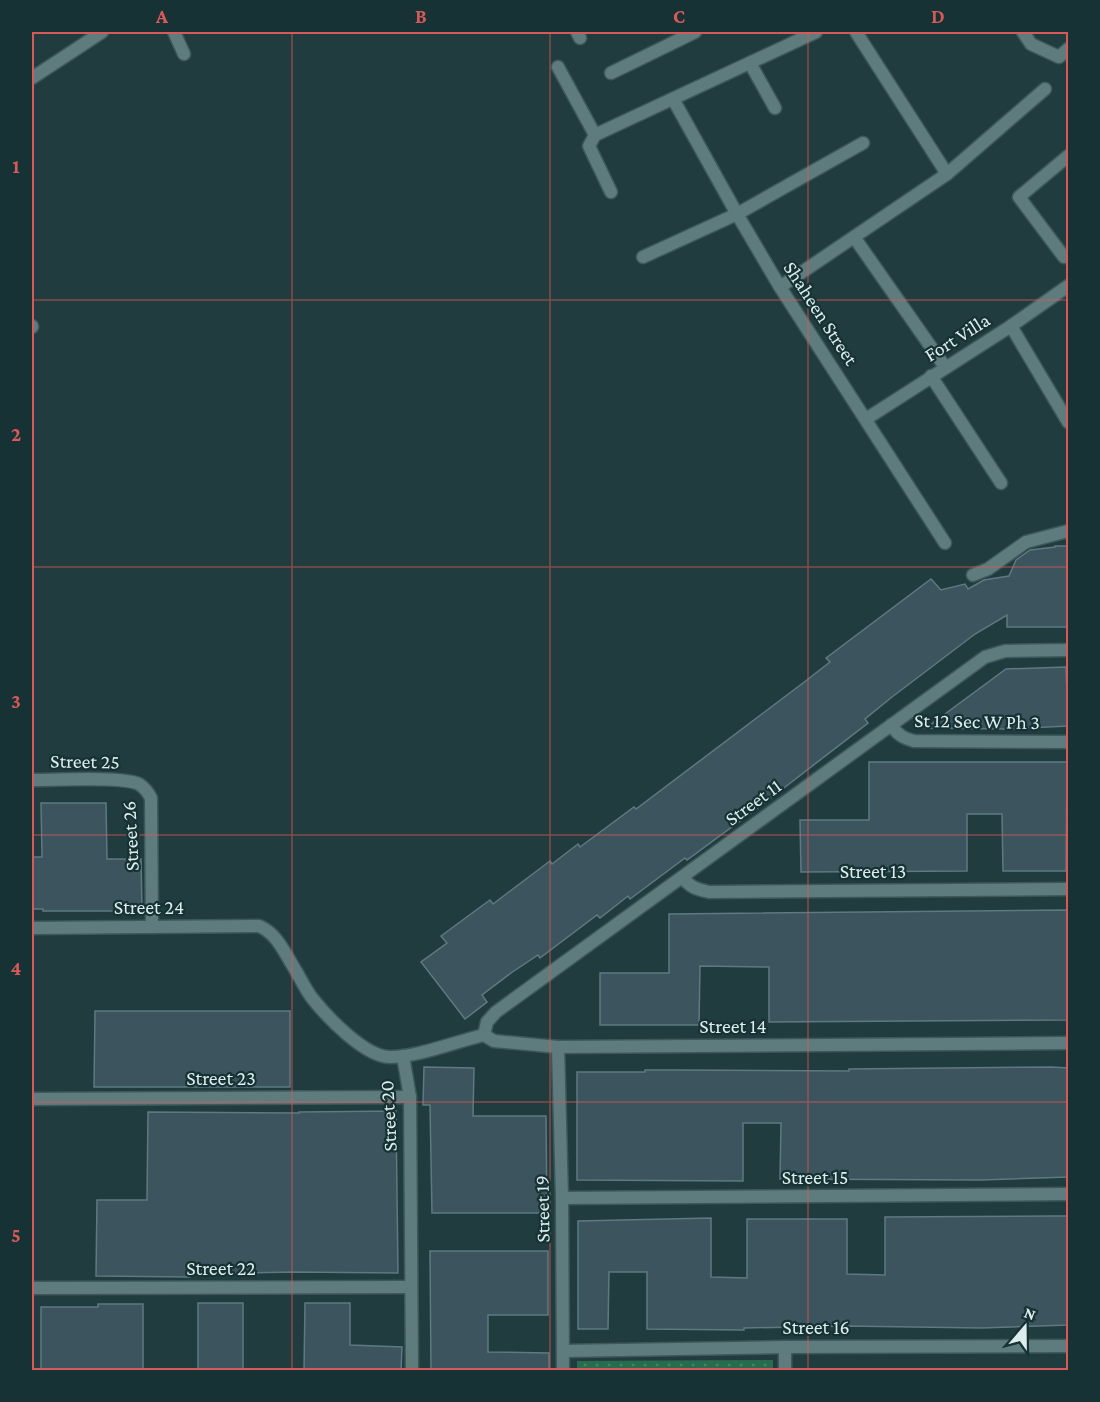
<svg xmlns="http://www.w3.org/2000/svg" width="1100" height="1402" font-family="'Crimson Pro',serif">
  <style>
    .grass { fill: url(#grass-dots) }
    .building { fill: #3b545d; stroke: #5e7982; stroke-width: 1.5 }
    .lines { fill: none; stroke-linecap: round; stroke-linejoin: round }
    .street-casing { stroke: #3e5859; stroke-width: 15 }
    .street { stroke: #5e7c7e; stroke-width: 12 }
    .grid { fill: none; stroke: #d8595a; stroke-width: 1.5; stroke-opacity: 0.55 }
    .labels { text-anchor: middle; stroke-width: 4.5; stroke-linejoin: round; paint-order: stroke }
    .street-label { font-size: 20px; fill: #ddedee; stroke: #163234 }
    .neatline { fill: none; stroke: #d8595a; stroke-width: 2 }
    .grid-label { font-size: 20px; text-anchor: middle; font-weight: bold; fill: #d8595a }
  </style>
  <defs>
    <pattern id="grass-dots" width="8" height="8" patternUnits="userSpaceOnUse" patternTransform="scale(1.5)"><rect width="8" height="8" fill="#286c4f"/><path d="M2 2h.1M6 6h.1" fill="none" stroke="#478169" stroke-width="1.8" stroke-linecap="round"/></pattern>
  </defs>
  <rect width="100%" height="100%" fill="#213c3e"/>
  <path class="grass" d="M773,1360V1370H577V1361Z"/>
  <g class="building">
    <path d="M1055,546H1068V627H1007V615L975,634L892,697L865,719L868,723L767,801L687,860L685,858L630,899L628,896L600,918L597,915L540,958L538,955L511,973L482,995L487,1002L465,1019L421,962L447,943L441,936L464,919L490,900L493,904L550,861L552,864L578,844L580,847L634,807L636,809L803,683L830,662L826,658L931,579L941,590L965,584L968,589L984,580L1009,576L1016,560L1030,550L1055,547Z"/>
    <path d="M1066,667L1068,726L1007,729L926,728L1006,669Z"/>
    <path d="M869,762H1067L1066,871H1003L1002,814H967V871L801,872L800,820H869Z"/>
    <path d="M41,803H106L107,859H141L142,911H43V909H32V857H42Z"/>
    <path d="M1068,910V1020L769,1022V967L700,966L699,1025H600V973H669V914Z"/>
    <path d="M95,1011H290V1087H94Z"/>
    <path d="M424,1067L474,1068L473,1116H546L547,1213H432L430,1105H423Z"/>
    <path d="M1051,1067L1068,1068V1177L981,1180L780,1179L781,1123H743V1181L577,1180V1072H645V1070H679L849,1071V1069Z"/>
    <path d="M396,1111L398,1273L295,1272L190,1274V1277L96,1276L97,1200H147L148,1112L299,1113V1112Z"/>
    <path d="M1053,1216H1068V1325L982,1328L846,1326L744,1328V1330L647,1329V1272H609L608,1329H578V1221L711,1218V1277L747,1278V1219H847V1274L885,1275V1217Z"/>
    <path d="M430,1251H548V1315H488V1352L549,1353V1371H431Z"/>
    <rect x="198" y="1303" width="45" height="68"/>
    <path d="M305,1303H350V1345L402,1347L401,1371H304Z"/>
    <path d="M98,1304H143V1371H41V1307H98Z"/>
  </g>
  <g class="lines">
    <g class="street-casing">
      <g id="street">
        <path d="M174,32L184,54"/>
        <path d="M577,32L580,38"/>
        <path d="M856,32L947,174"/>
        <path d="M1023,32L1031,44L1059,57L1068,49"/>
        <path d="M750,63L775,108"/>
        <path d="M558,67L595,135L816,32"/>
        <path d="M611,73L695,32"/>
        <path d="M32,78L102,32"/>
        <path d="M673,99L737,214L780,287L945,543"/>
        <path d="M595,135L589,146L611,192"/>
        <path d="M854,237L945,367"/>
        <path d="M643,257L737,214L863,143"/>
        <path d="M1064,257L1019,197L1068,156"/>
        <path d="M780,287L947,174L1045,89"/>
        <path d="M32,326V327"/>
        <path d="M1011,326L1068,422"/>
        <path d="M931,376L1001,483"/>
        <path d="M866,419L1011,326L1068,286"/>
        <path d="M973,575L988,569L1026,542L1068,531"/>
        <path d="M891,725C898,735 903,738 914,741L1068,742"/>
        <path d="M32,780C53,780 123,776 139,784C145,788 148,792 151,798L152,927"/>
        <path d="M683,878C691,888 697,889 709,892L1068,889"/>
        <path d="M32,928L259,926C278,934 285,954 296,971C301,980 306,990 312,998C327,1017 366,1058 391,1057C417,1057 458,1041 484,1035L494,1041L558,1047L1068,1043"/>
        <path d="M484,1035L487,1022L496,1012L985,657L1005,651L1068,650"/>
        <path d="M558,1047L562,1198L563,1370"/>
        <path d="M403,1056L410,1097L412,1370"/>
        <path d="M32,1099L410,1097"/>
        <path d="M562,1198L1068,1194"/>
        <path d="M32,1288L410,1287"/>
        <path d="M785,1347V1370"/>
        <path d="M563,1351L785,1347L1068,1346"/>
      </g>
    </g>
    <use href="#street" class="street"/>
  </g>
  <path class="grid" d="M292,32V1370M550,32V1370M808,32V1370M32,300H1068M32,567H1068M32,835H1068M32,1102H1068"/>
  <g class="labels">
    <g class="street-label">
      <text transform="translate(821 313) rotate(57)" y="7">Shaheen Street</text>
      <text transform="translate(957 337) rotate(-32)" y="7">Fort Villa</text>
      <text transform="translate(977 721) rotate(1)" y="7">St 12 Sec W Ph 3</text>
      <text transform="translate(85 761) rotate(1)" y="7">Street 25</text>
      <text transform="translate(753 802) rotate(-36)" y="7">Street 11</text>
      <text transform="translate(130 836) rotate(-93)" y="7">Street 26</text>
      <text x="873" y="878">Street 13</text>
      <text x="149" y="914">Street 24</text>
      <text x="733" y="1033">Street 14</text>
      <text x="221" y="1085">Street 23</text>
      <text transform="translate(388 1116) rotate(-93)" y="7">Street 20</text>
      <text x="815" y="1184">Street 15</text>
      <text transform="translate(542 1209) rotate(-91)" y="7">Street 19</text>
      <text x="221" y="1275">Street 22</text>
      <text x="816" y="1334">Street 16</text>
    </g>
  </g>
  <rect width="1100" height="1402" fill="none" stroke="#163234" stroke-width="66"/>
  <g transform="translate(1025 1327) rotate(20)" stroke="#163234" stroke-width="4.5" paint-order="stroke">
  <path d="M0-4.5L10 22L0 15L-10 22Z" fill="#ddedee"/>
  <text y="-9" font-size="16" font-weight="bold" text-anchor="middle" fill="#ddedee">N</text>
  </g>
  <rect x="33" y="33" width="1034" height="1336" class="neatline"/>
  <g class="grid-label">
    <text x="162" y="23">A</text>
    <text x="421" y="23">B</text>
    <text x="679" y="23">C</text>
    <text x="938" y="23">D</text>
    <text x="16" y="173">1</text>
    <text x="16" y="441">2</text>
    <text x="16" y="708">3</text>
    <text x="16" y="975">4</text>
    <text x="16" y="1242">5</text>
  </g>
</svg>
